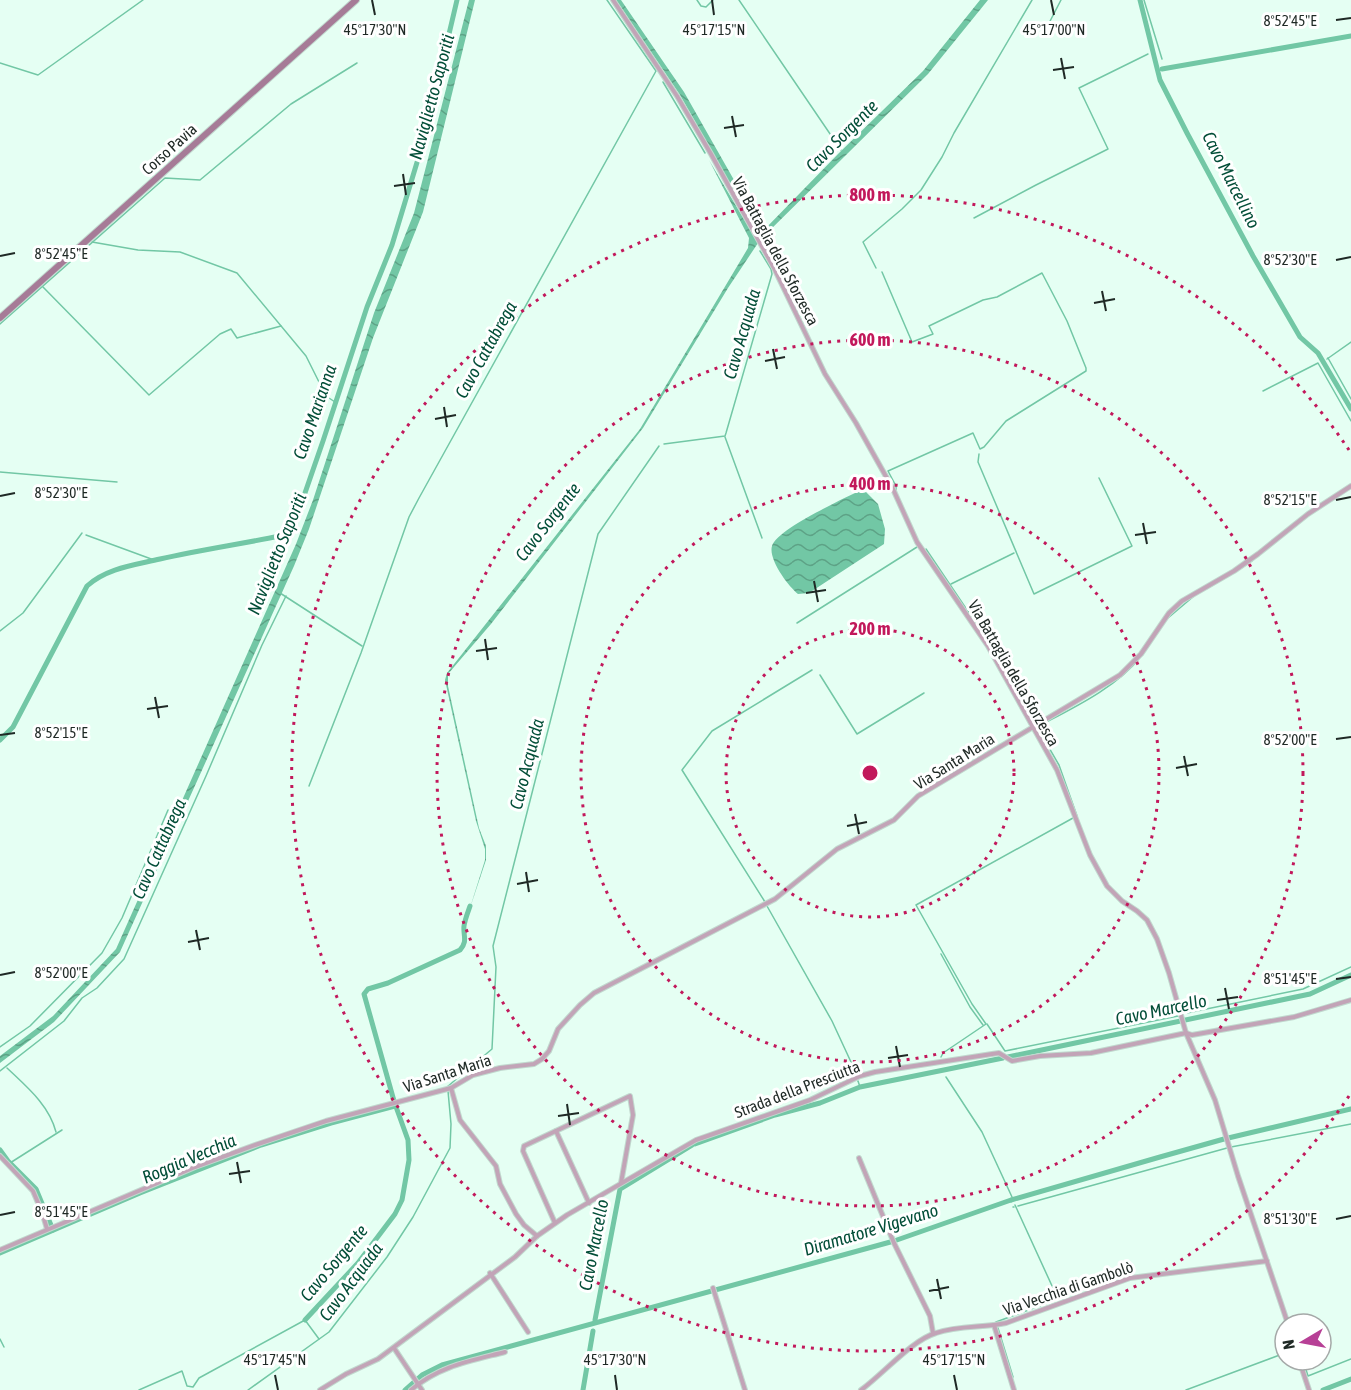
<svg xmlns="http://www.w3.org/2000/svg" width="1351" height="1390" font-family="'Asap Condensed',sans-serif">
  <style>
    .water { fill: url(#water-waves) }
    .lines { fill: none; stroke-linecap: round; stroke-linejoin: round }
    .stream { stroke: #72c7a5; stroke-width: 1.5 }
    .canal { stroke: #72c7a5; stroke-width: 5 }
    .street-casing { stroke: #c1d8ce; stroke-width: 6 }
    .secondary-casing { stroke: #c1d8ce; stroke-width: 8 }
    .street { stroke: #c2a4b7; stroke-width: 4 }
    .secondary { stroke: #a67b97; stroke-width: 6 }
    .ticks { fill: none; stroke: #1f2925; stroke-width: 2 }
    .ring { fill: none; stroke: #c2185b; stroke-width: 3; stroke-dasharray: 3 6 }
    .labels { text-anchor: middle; stroke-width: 6; stroke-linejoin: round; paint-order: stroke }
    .street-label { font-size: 16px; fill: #1f2925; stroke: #fff }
    .water-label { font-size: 18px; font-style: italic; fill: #034e38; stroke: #fff }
    .ticks-label { font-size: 15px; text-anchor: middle; fill: #1f2925; stroke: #fff; stroke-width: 6; stroke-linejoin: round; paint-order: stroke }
    .centre { fill: #c2185b; stroke: #fff; stroke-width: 3 }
    .ring-label { font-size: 18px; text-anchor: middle; font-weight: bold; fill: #c2185b; stroke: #fff; stroke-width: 6; stroke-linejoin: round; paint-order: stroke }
  </style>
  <defs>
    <pattern id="water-waves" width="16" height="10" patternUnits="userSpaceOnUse" patternTransform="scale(1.5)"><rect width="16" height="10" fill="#72c7a5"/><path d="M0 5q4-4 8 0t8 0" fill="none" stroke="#5da286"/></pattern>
  </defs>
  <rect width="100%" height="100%" fill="#e5fff3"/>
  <g class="water">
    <path d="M469,0H475L423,212L373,338L309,529L294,566L120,952L54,1022L0,1063V1056L53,1016L116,949L296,544L313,500L374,313L414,213Z"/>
    <path d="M616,0H621L684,92L763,231L839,153L923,71L980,0H988L928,74L760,240L759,235L680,95Z"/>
    <path d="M709,160L758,243L728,288L643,428L491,624L448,674V686L479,828L486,846V860L469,911L485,860V849L476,821L445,680L447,673L640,429L748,248L749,238Z"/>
    <path d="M863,489L878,504L885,529L884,544L809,593L798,594C788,586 768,559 772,546C777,529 845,498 863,489Z"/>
  </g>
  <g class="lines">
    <g class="stream">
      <path d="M697,0L701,6L706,7L713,0"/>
      <path d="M739,0L841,150"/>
      <path d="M1144,0L1162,59"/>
      <path d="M1047,27L1061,0"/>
      <path d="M0,63L38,75L143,0"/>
      <path d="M663,82L705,153"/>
      <path d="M974,218L1036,185L1108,149L1079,88L1148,54"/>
      <path d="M92,242L138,250L180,252L237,273L306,356L326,396L335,402"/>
      <path d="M876,268L863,242L902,209L921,190L942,157L954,133L1032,0"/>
      <path d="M882,272L912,342L933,334L929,326L983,300L997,297L1042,273L1067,321L1086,368V371L1006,421L984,447L980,449L973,433L888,471L896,486V490"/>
      <path d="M43,287L149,395L220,334L231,329L237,338L281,326"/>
      <path d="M0,324L165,178L200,180L291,104L357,63"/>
      <path d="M1328,358L1351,399"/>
      <path d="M1327,359L1351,342"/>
      <path d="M1263,391L1318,363L1351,421"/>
      <path d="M725,437L762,538"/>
      <path d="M664,444L725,436L726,433L772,274L771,269L760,251"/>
      <path d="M979,454L978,462L1034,594L1132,546L1099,478"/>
      <path d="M0,472L117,482"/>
      <path d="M86,535L154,560"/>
      <path d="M926,549L996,653L1034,723"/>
      <path d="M1240,569L1252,561"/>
      <path d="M951,584L1014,553"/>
      <path d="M1206,589L1233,573"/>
      <path d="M280,593L362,646"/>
      <path d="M1168,618L1194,596"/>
      <path d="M797,623L917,547"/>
      <path d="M0,631L23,613L82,533"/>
      <path d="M820,675L857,734L924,693"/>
      <path d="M309,786L361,653L409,517L419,498L656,71L607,0"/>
      <path d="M1077,816L1059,765L1037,727C1071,709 1118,687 1141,656"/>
      <path d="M765,902L682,770L712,731L812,670"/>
      <path d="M767,906L832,1021L857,1075"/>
      <path d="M941,954L970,1007L983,1025"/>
      <path d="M1187,1013L1303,989L1351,967"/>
      <path d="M987,1024L1005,1051L1178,1016"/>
      <path d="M0,1047L30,1026L102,953L122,918L168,810"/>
      <path d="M941,1057L943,1053L986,1024L972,1004L916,905L1073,818"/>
      <path d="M7,1068C27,1087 49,1105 56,1132"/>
      <path d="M0,1071L64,1021L82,998L97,988L124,959L206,776L262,645L286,596"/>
      <path d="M946,1077L982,1132L1012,1197"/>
      <path d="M858,1081L860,1087"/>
      <path d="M447,1087L492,1049L496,967L493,946L598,534L659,446"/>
      <path d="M1231,1147L1351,1124"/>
      <path d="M10,1163L62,1130"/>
      <path d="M1011,1200V1202"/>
      <path d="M1018,1206L1227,1148"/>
      <path d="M1013,1207H1014"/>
      <path d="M996,1322L1058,1299L1015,1205"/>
      <path d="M998,1328L1013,1377"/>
      <path d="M0,1339L4,1347"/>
      <path d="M1303,1360L1308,1376L1351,1359"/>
      <path d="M139,1390L182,1371L187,1386L193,1387L199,1378L305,1320L319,1339"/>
      <path d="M248,1390L329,1332L387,1257L413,1217L450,1148L451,1124L448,1091"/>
      <path d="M1186,1390L1285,1353"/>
    </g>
    <g class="canal">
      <path d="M1140,0L1160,80L1187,133L1253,256L1300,337L1318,353L1351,409"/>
      <path d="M1162,69L1351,36"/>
      <path d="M0,740L13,727L87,586C107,568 135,565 160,559C200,550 240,544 280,536L289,531L297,516L323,441L367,307L392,245L425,136L457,0"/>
      <path d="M1008,1057L1310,994L1351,975"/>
      <path d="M394,1101L364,994L368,989L388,983L460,950C468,941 463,936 464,926C465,919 468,912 470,906"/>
      <path d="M695,1144L775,1115L820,1103L860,1087L1003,1058"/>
      <path d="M0,1150L8,1161L36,1189L53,1230"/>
      <path d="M0,1253L140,1193L261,1145L331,1123L395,1106"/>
      <path d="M305,1320L358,1263L395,1214L402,1200L409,1160L408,1140L395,1104"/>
      <path d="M595,1320L620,1189L692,1145"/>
      <path d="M405,1390L422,1375L442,1365L894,1241L1011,1200L1160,1157L1224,1139L1351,1109"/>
      <path d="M583,1390L593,1331"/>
      <path d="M1323,1390L1351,1379"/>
    </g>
    <g class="street-casing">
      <g id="street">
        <path d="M613,0L677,96L711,154L774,268L825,374L856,423L893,489L917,542L988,646L1057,770L1090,855L1107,886L1122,901L1137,911L1147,920L1157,939L1169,973L1186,1033L1215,1100L1238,1176L1288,1324"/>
        <path d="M451,1088L460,1120L496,1166L500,1184L516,1214L524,1225L537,1236"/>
        <path d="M556,1131L589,1203"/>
        <path d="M0,1156L33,1191L42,1212L47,1229"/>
        <path d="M859,1158L894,1243L930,1316L933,1333"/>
        <path d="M555,1223L523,1151L524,1146L630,1096L633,1115L621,1183"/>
        <path d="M0,1250L195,1167L258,1144L326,1121L451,1088L473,1075L500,1068L534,1064L542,1059L549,1051L558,1029L580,1005L594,993L775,899L837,849L894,820L918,796L933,787L1120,675L1141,654L1169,613L1182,601L1234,571L1258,554L1308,514L1351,486"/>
        <path d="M490,1273L528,1332"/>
        <path d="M713,1288L745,1390"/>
        <path d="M994,1325L1014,1390"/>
        <path d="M394,1348L422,1390"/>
        <path d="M1299,1360L1309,1390"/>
        <path d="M320,1390L346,1374L378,1359L515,1257L537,1236L567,1215L696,1140L810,1100L860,1076L875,1072L992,1054L999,1053L1012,1061L1040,1056L1091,1053L1186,1033L1192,1035L1294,1017L1351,1000"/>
        <path d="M411,1390C439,1366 470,1361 505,1352"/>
        <path d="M861,1390C883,1374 912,1340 936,1333C959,1325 983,1328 1006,1323L1130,1278L1267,1261"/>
      </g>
    </g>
    <g class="secondary-casing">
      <path id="secondary" d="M0,318L356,0"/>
    </g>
    <use href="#street" class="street"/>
    <use href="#secondary" class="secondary"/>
  </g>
  <path class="ticks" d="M372,0L375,15M712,0L714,15M1051,0L1054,15M1336,20L1351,18M1061,58L1065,79M1053,70L1074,67M732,116L736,137M724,128L744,125M403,174L406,195M394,186L415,183M0,256L15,253M1336,260L1351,257M1102,291L1106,311M1094,303L1115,299M773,349L777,369M765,361L785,357M444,407L447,427M435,419L456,415M0,496L15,493M1336,500L1351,497M1143,523L1147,544M1135,535L1156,532M814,581L818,602M806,593L826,590M485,639L488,660M476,651L497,648M155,697L159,718M147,709L168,706M0,735L15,733M1336,739L1351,737M1184,756L1188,776M1176,768L1197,764M855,814L859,834M847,826L867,822M526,872L529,892M517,884L538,880M196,930L200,950M188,942L209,938M0,975L15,972M1336,979L1351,977M1225,988L1229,1009M1217,1000L1238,997M896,1046L900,1067M888,1058L908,1055M567,1104L570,1125M558,1116L579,1113M237,1162L241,1183M229,1174L250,1171M0,1215L15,1212M1336,1219L1351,1216M937,1279L941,1299M929,1291L949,1287M275,1375L278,1390M615,1375L617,1390M954,1375L957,1390"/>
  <g class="ring">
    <circle cx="870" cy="773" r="144"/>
    <circle cx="870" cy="773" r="289"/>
    <circle cx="870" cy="773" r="433"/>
    <path d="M1349 1096A578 578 0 1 1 1349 450"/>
  </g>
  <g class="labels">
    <g class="street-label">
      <text transform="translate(169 149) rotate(-42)" y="6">Corso Pavia</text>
      <text transform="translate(776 251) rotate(62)" y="6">Via Battaglia della Sforzesca</text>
      <text transform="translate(1014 673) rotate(60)" y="6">Via Battaglia della Sforzesca</text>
      <text transform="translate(954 761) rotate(-32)" y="6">Via Santa Maria</text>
      <text transform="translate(447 1073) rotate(-18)" y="6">Via Santa Maria</text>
      <text transform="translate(797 1089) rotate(-21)" y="6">Strada della Presciutta</text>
      <text transform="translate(1068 1288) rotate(-19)" y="6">Via Vecchia di Gambolò</text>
    </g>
    <g class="water-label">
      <text transform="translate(432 97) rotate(-75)" y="6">Naviglietto Saporiti</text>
      <text transform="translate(842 136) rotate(-45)" y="6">Cavo Sorgente</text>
      <text transform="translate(1231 180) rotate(63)" y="6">Cavo Marcellino</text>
      <text transform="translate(742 334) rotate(-74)" y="6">Cavo Acquada</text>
      <text transform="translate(486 350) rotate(-61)" y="6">Cavo Cattabrega</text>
      <text transform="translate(315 412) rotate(-71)" y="6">Cavo Marianna</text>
      <text transform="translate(548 522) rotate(-52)" y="6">Cavo Sorgente</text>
      <text transform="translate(277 554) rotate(-68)" y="6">Naviglietto Saporiti</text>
      <text transform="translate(527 764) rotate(-76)" y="6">Cavo Acquada</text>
      <text transform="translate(159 849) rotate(-66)" y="6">Cavo Cattabrega</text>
      <text transform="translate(1161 1010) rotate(-12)" y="6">Cavo Marcello</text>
      <text transform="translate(189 1159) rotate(-23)" y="6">Roggia Vecchia</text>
      <text transform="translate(871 1230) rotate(-17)" y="6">Diramatore Vigevano</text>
      <text transform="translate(594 1245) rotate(-79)" y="6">Cavo Marcello</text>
      <text transform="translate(334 1263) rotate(-50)" y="6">Cavo Sorgente</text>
      <text transform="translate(351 1282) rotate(-53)" y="6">Cavo Acquada</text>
    </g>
  </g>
  <g class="ticks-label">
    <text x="1290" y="26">8°52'45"E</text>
    <text x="375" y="35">45°17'30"N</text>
    <text x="714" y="35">45°17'15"N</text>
    <text x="1054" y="35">45°17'00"N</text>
    <text x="61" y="259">8°52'45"E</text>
    <text x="1290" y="265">8°52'30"E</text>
    <text x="61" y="498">8°52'30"E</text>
    <text x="1290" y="505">8°52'15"E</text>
    <text x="61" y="738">8°52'15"E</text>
    <text x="1290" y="745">8°52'00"E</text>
    <text x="61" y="978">8°52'00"E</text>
    <text x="1290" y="984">8°51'45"E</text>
    <text x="61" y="1217">8°51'45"E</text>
    <text x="1290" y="1224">8°51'30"E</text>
    <text x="275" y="1365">45°17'45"N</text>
    <text x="615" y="1365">45°17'30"N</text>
    <text x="954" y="1365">45°17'15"N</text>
  </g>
  <circle cx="870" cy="773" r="9" class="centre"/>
  <g class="ring-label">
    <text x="870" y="201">800 m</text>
    <text x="870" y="346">600 m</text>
    <text x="870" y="490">400 m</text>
    <text x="870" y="635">200 m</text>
  </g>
  <g transform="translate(1303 1342) rotate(260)"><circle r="28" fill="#ffffff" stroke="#a5a9a8" stroke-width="1.5"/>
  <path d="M0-4.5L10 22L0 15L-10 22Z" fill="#b74096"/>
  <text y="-9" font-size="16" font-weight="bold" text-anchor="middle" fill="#1f2925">N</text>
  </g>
</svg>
